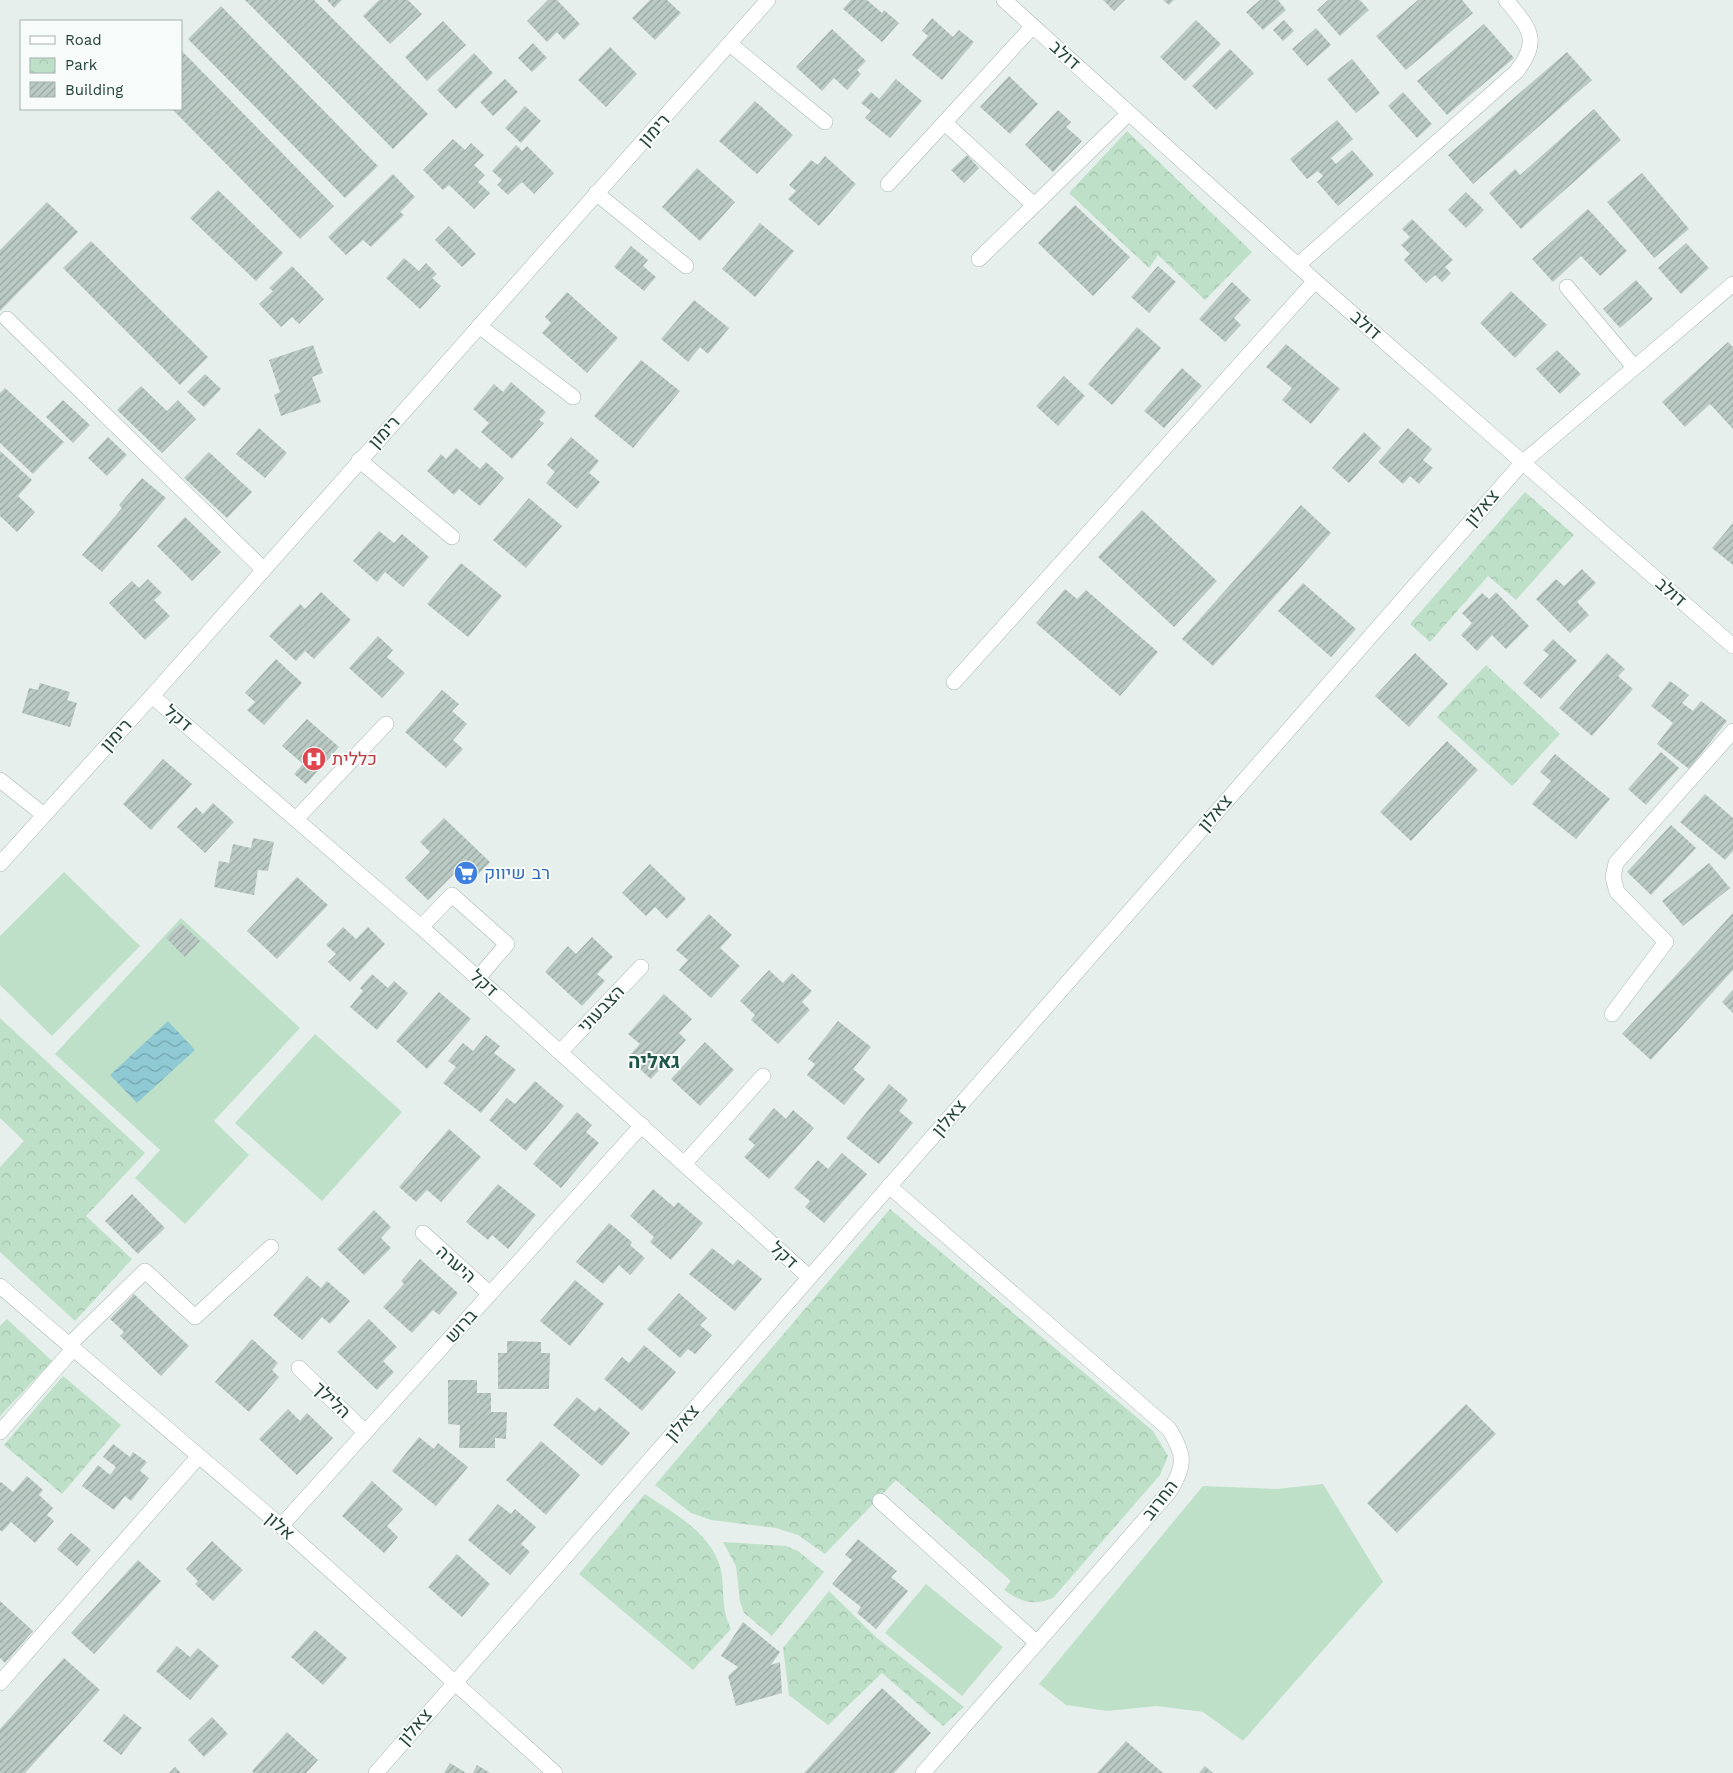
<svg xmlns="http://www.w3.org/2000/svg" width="1733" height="1773" font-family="'Work Sans',Heebo,sans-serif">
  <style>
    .grass { fill: #bfe0c8 }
    .park { fill: url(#park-crowns) }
    .water { fill: url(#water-waves) }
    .building { fill: url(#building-hatch) }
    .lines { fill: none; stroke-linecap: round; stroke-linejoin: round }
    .minor-casing { stroke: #a8b8b2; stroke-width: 16 }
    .minor { stroke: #fff; stroke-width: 15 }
    .labels { text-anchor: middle; stroke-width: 4; stroke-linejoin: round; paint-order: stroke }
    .street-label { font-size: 18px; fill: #24423a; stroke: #f7fbf9 }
    .health-label { font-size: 18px; fill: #be3a42; stroke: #f7fbf9; text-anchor: start }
    .shop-label { font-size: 18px; fill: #366cbe; stroke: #f7fbf9; text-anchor: start }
    .quarter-label { font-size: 20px; font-weight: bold; fill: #1f5548; stroke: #f7fbf9 }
  </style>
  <defs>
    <pattern id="park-crowns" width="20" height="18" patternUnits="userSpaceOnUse" patternTransform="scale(1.25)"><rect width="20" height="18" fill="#bfe0c8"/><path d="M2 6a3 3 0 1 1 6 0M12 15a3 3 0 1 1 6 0" fill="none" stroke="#a4c1ad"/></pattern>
    <pattern id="water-waves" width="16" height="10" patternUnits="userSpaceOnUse" patternTransform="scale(1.25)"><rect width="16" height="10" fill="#8ec9d4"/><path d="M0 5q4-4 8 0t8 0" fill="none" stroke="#74a5ad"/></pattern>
    <pattern id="building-hatch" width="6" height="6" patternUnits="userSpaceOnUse" patternTransform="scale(1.25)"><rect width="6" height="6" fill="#bbcac4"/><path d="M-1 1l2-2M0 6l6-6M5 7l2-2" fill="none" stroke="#98a6a0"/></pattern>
  </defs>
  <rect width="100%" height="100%" fill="#e6efeb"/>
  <g class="grass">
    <path d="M64,872L140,946L52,1036L0,985V936Z"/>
    <path d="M181,918L300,1028L214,1121L249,1155L185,1224L135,1178L160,1150L55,1054Z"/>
    <path d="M315,1034L402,1112L322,1201L235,1123Z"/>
    <path d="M1323,1484L1383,1582L1243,1741L1203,1712L1157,1706L1107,1711L1066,1705L1039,1684L1203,1486L1277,1489Z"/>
    <path d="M926,1584L1003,1647L962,1696L885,1633Z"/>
  </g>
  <g class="park">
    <path d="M1127,131L1252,252L1205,300L1158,255L1149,268L1069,193Z"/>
    <path d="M1525,492L1574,535L1516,600L1488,576L1430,642L1410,624Z"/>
    <path d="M1486,665L1560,734L1512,786L1437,717Z"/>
    <path d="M0,1018L145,1153L86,1216L132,1259L75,1321L0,1252V1167L24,1141L0,1118Z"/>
    <path d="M890,1209L1153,1431L1168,1456L1160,1475L1053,1598C1033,1606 1021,1602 1004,1590L1011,1581L896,1480L825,1554L798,1535L776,1528L711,1520L691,1513L655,1485Z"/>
    <path d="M7,1319L52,1361L0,1416V1326Z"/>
    <path d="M63,1376L121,1425L62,1494L4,1445Z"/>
    <path d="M645,1494C676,1515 716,1535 722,1576C724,1595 722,1612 731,1629L693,1670L579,1574Z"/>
    <path d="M723,1542L786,1546L798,1551L824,1572L772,1636L744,1613L740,1602L736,1566Z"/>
    <path d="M829,1591L877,1638L964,1707L943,1726L882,1673L828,1725L789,1695L783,1648Z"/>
  </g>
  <path class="water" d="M168,1021L195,1050L137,1103L110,1075Z"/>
  <g class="building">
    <path d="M245,0H314L428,114L393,149Z"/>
    <path d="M327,0H342L334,8Z"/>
    <path d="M379,0H408L422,14L390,44L363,16Z"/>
    <path d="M548,0H557L580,24L564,40L557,32L547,42L527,21Z"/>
    <path d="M650,0H667L681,13L655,40L632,18Z"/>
    <path d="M851,0H867L882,13L884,10L899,23L882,42L843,9Z"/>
    <path d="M1103,0H1125L1114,11Z"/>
    <path d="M1163,0H1174L1169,5Z"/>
    <path d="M1260,0H1278L1286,10L1263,30L1246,12Z"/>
    <path d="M1328,0H1360L1369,10L1340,36L1317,10Z"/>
    <path d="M1418,0H1462L1473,13L1406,70L1376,36Z"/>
    <path d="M221,6L378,166L345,198L188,39Z"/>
    <path d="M932,18L953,37L959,30L974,42L942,80L912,55L928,36L922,31Z"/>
    <path d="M1196,20L1221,44L1185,81L1160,57Z"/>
    <path d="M1284,20L1294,31L1283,41L1273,30Z"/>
    <path d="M443,21L466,45L427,81L405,57Z"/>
    <path d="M1484,24L1514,58L1447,115L1417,81Z"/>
    <path d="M1316,28L1331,45L1307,66L1292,49Z"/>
    <path d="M832,29L866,61L857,70L861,74L847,90L834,78L822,91L796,67Z"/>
    <path d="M533,43L547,58L532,72L518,58Z"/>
    <path d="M610,47L637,74L606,107L578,80Z"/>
    <path d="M1230,49L1254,73L1216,110L1192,86Z"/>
    <path d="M181,50L334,206L300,239L172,109H181Z"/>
    <path d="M1567,52L1592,80L1473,184L1448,155Z"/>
    <path d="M474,53L493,73L456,109L437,90Z"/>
    <path d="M1352,59L1380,93L1356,113L1327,79Z"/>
    <path d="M1009,76L1038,104L1010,134L980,107Z"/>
    <path d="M505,79L518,92L493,116L480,102Z"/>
    <path d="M896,79L922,101L890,138L865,118L871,111L861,103L871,92L879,99Z"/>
    <path d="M1403,92L1432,124L1417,138L1388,106Z"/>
    <path d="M755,101L793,135L757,174L719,141Z"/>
    <path d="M525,106L541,121L521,143L505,128Z"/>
    <path d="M1594,109L1621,140L1521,229L1489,193L1515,169L1520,175Z"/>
    <path d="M1058,110L1071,122L1066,127L1082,141L1053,172L1025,145Z"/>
    <path d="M1337,120L1353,139L1331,158L1336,164L1352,150L1374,175L1338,206L1317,182L1323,176L1318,171L1307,179L1290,159Z"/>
    <path d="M453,139L465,150L471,143L484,155L474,165L485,175L478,182L490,193L474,209L449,185L443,190L423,170Z"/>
    <path d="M516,145L522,151L527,146L554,173L534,194L522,182L508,195L497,185L502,180L492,171Z"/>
    <path d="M967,155L979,168L964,183L951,170Z"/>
    <path d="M825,156L856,184L819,226L788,199L796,191L789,185L811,160L818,165Z"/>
    <path d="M697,168L735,202L700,241L662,207Z"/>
    <path d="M1642,173L1689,229L1654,258L1607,202Z"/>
    <path d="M393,174L415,197L400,212L404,215L371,247L363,240L346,255L328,237Z"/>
    <path d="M218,190L283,253L256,281L190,218Z"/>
    <path d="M1466,192L1484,210L1466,228L1448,210Z"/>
    <path d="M47,202L78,232L0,311V250Z"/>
    <path d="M1075,205L1130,257L1093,296L1038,243Z"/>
    <path d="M1588,209L1627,251L1600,276L1581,256L1553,282L1532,259Z"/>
    <path d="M1412,219L1453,260L1445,267L1451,273L1442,282L1435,275L1426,283L1404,260L1410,254L1401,245L1410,237L1402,229Z"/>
    <path d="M760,223L794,251L755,297L722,269Z"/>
    <path d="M449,226L476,254L462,267L435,240Z"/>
    <path d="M91,241L208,357L180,385L63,268Z"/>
    <path d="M1686,243L1709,268L1681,294L1658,268Z"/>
    <path d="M631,246L648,260L643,266L656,277L644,291L614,267Z"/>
    <path d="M404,258L419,271L426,263L437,274L432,278L441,286L420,309L386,278Z"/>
    <path d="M292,266L324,299L299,324L292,317L281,327L259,304L273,291L269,288Z"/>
    <path d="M1158,266L1176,282L1149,313L1131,297Z"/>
    <path d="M1636,280L1653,299L1620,328L1603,309Z"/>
    <path d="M1232,282L1251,300L1234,318L1241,325L1225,342L1199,319Z"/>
    <path d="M1511,291L1547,325L1515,358L1480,323Z"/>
    <path d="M567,292L618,338L587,373L542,333L551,323L545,317Z"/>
    <path d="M694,300L729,328L708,354L700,347L688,362L661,339Z"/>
    <path d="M1137,327L1161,348L1112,405L1088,384Z"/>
    <path d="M1728,342L1733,347V429L1710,404L1685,427L1662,402Z"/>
    <path d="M1286,344L1340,389L1311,424L1282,400L1292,388L1266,367Z"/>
    <path d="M313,345L323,373L312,377L321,402L281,416L274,395L280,392L269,360Z"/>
    <path d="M1557,350L1581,374L1560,394L1536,369Z"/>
    <path d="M641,360L680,391L633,448L594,416Z"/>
    <path d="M1182,368L1202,386L1164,428L1144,411Z"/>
    <path d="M205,374L221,389L204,407L187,392Z"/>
    <path d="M1064,376L1085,396L1058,426L1036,406Z"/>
    <path d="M511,382L546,412L539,420L544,423L512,459L481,432L489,423L473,409L494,384L503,392Z"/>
    <path d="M141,386L167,411L178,400L196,419L162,453L117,410Z"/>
    <path d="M5,388L64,442L33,474L0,443V393Z"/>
    <path d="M63,400L90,425L73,443L46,417Z"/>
    <path d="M259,428L287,453L265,478L236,454Z"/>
    <path d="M1408,428L1432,449L1423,460L1433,468L1419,484L1410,476L1403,484L1378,462Z"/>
    <path d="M1364,432L1381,448L1349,483L1332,468Z"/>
    <path d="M108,437L127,455L107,476L88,458Z"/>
    <path d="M571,437L599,461L589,473L600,482L577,509L546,483L555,472L547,465Z"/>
    <path d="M456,448L480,469L486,462L504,478L480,506L459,489L454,495L427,471L441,454L446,459Z"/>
    <path d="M0,451L32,480L18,496L35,512L17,532L0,516Z"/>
    <path d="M209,452L252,492L227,518L184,478Z"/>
    <path d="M142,478L166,498L102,572L82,555L122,508L119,505Z"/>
    <path d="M529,498L562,526L526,568L493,540Z"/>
    <path d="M1301,505L1331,533L1213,666L1182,639Z"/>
    <path d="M1142,510L1217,581L1174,627L1098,557Z"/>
    <path d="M185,517L221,552L192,581L157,546Z"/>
    <path d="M1733,523V565L1712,548Z"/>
    <path d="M379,531L394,543L402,534L429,557L403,587L385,572L377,582L353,561Z"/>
    <path d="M461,563L502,596L468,637L427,604Z"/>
    <path d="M1582,569L1596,583L1577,602L1589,615L1570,633L1536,599L1556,579L1564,586Z"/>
    <path d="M148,579L162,593L154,600L170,616L145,640L109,603L132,581L139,588Z"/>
    <path d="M1303,583L1356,629L1331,657L1278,611Z"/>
    <path d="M1065,589L1077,599L1086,590L1158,652L1120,696L1036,623Z"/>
    <path d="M321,592L351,620L314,659L305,651L296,661L269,636L300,604L305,609Z"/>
    <path d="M1496,592L1529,626L1506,649L1492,635L1477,651L1461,635L1472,623L1462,613L1482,593L1489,599Z"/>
    <path d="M378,636L393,650L387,657L405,673L382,698L349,668Z"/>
    <path d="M1553,639L1577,661L1541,699L1523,683L1549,655L1543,650Z"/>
    <path d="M1415,653L1448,684L1409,727L1375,696Z"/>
    <path d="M1607,653L1625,669L1618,676L1633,689L1592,736L1559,708Z"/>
    <path d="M276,659L302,683L264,725L247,710L255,702L245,693Z"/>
    <path d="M1670,681L1689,695L1682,703L1693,711L1701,701L1727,721L1689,769L1657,744L1673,723L1651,706Z"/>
    <path d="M40,683L70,692L67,700L77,703L70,727L22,713L29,688L38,690Z"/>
    <path d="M442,690L459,704L452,711L467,724L453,740L463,749L446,768L405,732Z"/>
    <path d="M307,719L339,747L306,784L294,774L303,764L282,746Z"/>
    <path d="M1447,741L1478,770L1411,841L1380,812Z"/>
    <path d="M1661,752L1679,768L1646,805L1628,789Z"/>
    <path d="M1555,754L1610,799L1576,839L1532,804L1551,781L1540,772Z"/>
    <path d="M163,759L192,784L151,830L123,804Z"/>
    <path d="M1705,794L1733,818V851L1725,860L1680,822Z"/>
    <path d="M213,803L234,822L205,853L177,827L196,807L203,814Z"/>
    <path d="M444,818L490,862L470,883L457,871L428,900L405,878L430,852L420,842Z"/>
    <path d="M1671,825L1696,848L1651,895L1627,872Z"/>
    <path d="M253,838L274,842L268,871L258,870L254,895L214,887L219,861L229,863L233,844L251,848Z"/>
    <path d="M1709,863L1730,888L1683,926L1662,901Z"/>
    <path d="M650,864L686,899L667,919L655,907L646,916L622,893Z"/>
    <path d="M297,877L328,905L277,959L247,931Z"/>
    <path d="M1733,913V970L1651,1060L1622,1034Z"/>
    <path d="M709,914L732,935L720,948L740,966L711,998L679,970L688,960L676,950Z"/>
    <path d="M181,923L200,941L185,957L166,938Z"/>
    <path d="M343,927L356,939L368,927L385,944L350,982L328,962L336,954L326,945Z"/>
    <path d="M592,937L613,957L597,974L605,981L582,1006L545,972L568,946L576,954Z"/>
    <path d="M769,970L783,983L792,973L812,991L802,1002L810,1010L778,1044L751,1020L755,1015L740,1001Z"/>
    <path d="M372,974L388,988L394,981L408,993L377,1030L350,1007L363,991L360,988Z"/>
    <path d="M1733,990V1013L1722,1002Z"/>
    <path d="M439,992L471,1019L427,1069L396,1041Z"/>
    <path d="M664,994L692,1019L679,1033L686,1040L651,1079L627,1058L640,1044L628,1034Z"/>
    <path d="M838,1021L871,1047L853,1069L865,1079L844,1105L807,1075L815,1064L808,1059Z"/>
    <path d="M486,1035L500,1046L494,1053L516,1070L481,1113L443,1083L456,1067L448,1061L463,1043L473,1051Z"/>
    <path d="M705,1042L734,1070L700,1106L671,1079Z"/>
    <path d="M535,1081L564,1106L526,1151L489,1120L507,1098L515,1104Z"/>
    <path d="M889,1084L908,1100L899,1111L913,1123L879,1164L846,1138Z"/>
    <path d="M774,1108L786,1119L793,1110L814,1128L769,1179L744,1157L755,1145L748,1139Z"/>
    <path d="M577,1112L592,1125L586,1132L599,1143L561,1188L533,1164Z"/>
    <path d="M449,1129L481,1157L441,1202L427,1190L416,1202L399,1187Z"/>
    <path d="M842,1153L867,1174L824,1223L805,1207L810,1201L794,1188L818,1160L828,1169Z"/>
    <path d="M498,1184L536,1215L508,1249L492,1235L488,1240L466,1222Z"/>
    <path d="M653,1189L674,1207L678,1202L703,1223L671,1260L650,1242L654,1237L630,1216Z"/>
    <path d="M132,1194L165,1228L138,1254L105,1221Z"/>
    <path d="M374,1210L391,1227L381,1238L391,1248L364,1275L337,1249Z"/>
    <path d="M609,1223L632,1242L630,1245L645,1258L630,1275L619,1265L603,1284L576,1262Z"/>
    <path d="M712,1248L733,1265L738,1259L762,1279L735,1311L689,1274Z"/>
    <path d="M420,1259L458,1293L439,1315L433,1310L412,1333L383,1307L404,1284L401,1281Z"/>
    <path d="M307,1276L321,1288L327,1281L350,1301L330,1324L322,1317L302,1340L273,1315Z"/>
    <path d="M575,1280L604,1304L570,1346L540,1321Z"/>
    <path d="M679,1293L707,1318L700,1325L712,1335L695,1354L688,1349L680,1358L647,1329Z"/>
    <path d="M134,1294L189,1346L161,1376L120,1336L124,1332L110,1319Z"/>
    <path d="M369,1319L397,1347L383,1361L394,1372L377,1390L337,1352Z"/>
    <path d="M252,1339L278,1363L272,1370L279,1377L249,1412L215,1382Z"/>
    <path d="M507,1341L541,1342V1353H550L549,1389H498V1353H507Z"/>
    <path d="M644,1345L676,1372L642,1411L604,1379L622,1357L629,1363Z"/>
    <path d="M448,1380H477V1393H491V1412H507L506,1439L495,1438V1448H459L460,1425L448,1424Z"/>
    <path d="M577,1397L595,1412L599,1407L630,1433L602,1466L553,1425Z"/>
    <path d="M1466,1404L1496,1434L1397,1533L1367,1503Z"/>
    <path d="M288,1409L300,1421L307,1413L333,1438L297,1475L259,1439Z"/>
    <path d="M419,1437L434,1449L438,1443L468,1467L436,1506L392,1471Z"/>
    <path d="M541,1441L580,1475L546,1515L506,1480Z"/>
    <path d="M113,1444L130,1457L133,1452L147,1462L140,1471L149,1478L131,1501L125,1496L114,1510L82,1486L98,1465L110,1475L116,1467L103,1457Z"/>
    <path d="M27,1476L43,1490L39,1495L53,1508L47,1515L54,1521L35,1543L11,1522L2,1532L0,1530V1483L1,1482L13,1492Z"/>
    <path d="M372,1481L403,1509L387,1526L398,1537L384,1553L342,1516Z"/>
    <path d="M498,1504L511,1514L515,1509L536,1527L521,1544L530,1552L510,1575L468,1540Z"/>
    <path d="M71,1533L91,1550L77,1566L57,1549Z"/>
    <path d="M858,1539L897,1571L891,1577L908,1591L876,1629L857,1613L861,1607L832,1584L852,1560L845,1555Z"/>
    <path d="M212,1541L243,1570L213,1601L195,1584L198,1581L186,1569Z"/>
    <path d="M457,1554L490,1584L462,1617L428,1587Z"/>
    <path d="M138,1560L161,1581L94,1654L71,1633Z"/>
    <path d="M0,1601L33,1631L5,1663L0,1658Z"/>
    <path d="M743,1622L780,1652L771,1665L780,1662L782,1693L736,1706L728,1676L738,1667L721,1656Z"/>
    <path d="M315,1630L347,1658L323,1685L291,1657Z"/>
    <path d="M177,1646L190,1657L198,1648L219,1666L190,1700L156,1671Z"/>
    <path d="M64,1658L100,1690L25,1773H0V1729Z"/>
    <path d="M882,1688L931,1733L894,1773H804Z"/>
    <path d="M124,1714L142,1728L121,1755L103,1741Z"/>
    <path d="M212,1717L228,1734L204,1757L188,1740Z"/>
    <path d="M287,1732L318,1760L306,1773H254L252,1771Z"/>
    <path d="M1126,1741L1163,1773H1097Z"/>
    <path d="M450,1763L466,1773H444Z"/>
    <path d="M477,1765L490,1773H473Z"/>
    <path d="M1205,1766L1213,1773H1199Z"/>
    <path d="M175,1767L181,1773H169Z"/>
  </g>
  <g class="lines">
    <g class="minor-casing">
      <g id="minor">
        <path d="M1004,0L1315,281L1733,646"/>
        <path d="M731,45L825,122"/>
        <path d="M945,123L1034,205"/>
        <path d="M888,184L1033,26"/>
        <path d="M596,193L686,266"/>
        <path d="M979,259L1129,113"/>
        <path d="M1298,265L1516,72C1542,40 1529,28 1506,0"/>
        <path d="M1567,287L1634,367"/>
        <path d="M7,319L263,569"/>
        <path d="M479,326L573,397"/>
        <path d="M359,460L452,537"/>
        <path d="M954,682L1315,281"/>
        <path d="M152,696L421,927L809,1277"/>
        <path d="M0,780L44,815"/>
        <path d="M296,819L386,724"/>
        <path d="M0,864L152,696L768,0"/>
        <path d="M421,927L452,895L507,944L478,978"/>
        <path d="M1612,1014L1666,942L1617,892L1613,877L1616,863L1733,731"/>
        <path d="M560,1052L641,967"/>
        <path d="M684,1164L763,1076"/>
        <path d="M889,1186L1169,1429C1185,1455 1186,1465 1169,1492L923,1773"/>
        <path d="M423,1233L490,1294"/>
        <path d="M0,1286L281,1526L555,1773"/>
        <path d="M69,1345L145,1271L195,1317L271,1247"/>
        <path d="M299,1368L365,1432"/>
        <path d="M0,1432L73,1349"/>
        <path d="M880,1501L1037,1643"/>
        <path d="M281,1526L642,1125"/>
        <path d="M0,1683L199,1456"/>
        <path d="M376,1773L1522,463L1733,284"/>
      </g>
    </g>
    <use href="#minor" class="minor"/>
  </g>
  <defs>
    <g id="hospital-disc" transform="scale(1.25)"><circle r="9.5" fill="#e0444e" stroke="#f7fbf9"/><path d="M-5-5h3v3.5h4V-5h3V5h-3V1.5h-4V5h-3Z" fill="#fff"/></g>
    <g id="supermarket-disc" transform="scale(1.25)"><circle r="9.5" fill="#3f7fe0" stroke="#f7fbf9"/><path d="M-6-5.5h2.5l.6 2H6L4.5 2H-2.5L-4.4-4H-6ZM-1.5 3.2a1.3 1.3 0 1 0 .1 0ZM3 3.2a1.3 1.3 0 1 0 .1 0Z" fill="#fff"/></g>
  </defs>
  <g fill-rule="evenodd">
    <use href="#hospital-disc" x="314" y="759"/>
    <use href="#supermarket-disc" x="466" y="873"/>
  </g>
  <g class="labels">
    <g class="street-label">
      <text transform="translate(1065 55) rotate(42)" y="6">דולב</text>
      <text transform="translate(654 130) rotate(-48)" y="6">רימון</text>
      <text transform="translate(1366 325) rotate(41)" y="6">דולב</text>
      <text transform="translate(384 432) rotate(-48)" y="6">רימון</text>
      <text transform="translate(1482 508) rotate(-49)" y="6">צאלון</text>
      <text transform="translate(1671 592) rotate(41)" y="6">דולב</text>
      <text transform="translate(178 718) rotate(40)" y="6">דקל</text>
      <text transform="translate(116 735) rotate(-48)" y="6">רימון</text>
      <text transform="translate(1215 813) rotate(-49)" y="6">צאלון</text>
      <text transform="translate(484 983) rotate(42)" y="6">דקל</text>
      <text transform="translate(601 1009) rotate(-46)" y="6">הצבעוני</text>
      <text transform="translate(949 1118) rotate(-49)" y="6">צאלון</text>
      <text transform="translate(784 1255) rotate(42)" y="6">דקל</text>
      <text transform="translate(456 1264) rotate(42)" y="6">היערה</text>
      <text transform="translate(461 1326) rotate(-48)" y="6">ברוש</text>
      <text transform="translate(332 1400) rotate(44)" y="6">הלילך</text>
      <text transform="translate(682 1423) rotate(-49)" y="6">צאלון</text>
      <text transform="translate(1160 1500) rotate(-52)" y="6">החרוב</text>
      <text transform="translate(280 1526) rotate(41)" y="6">אלון</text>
      <text transform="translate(415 1727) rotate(-49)" y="6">צאלון</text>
    </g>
    <g class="health-label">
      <text x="332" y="765">כללית</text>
    </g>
    <g class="shop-label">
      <text x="484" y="879">רב שיווק</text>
    </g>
    <g class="quarter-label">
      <text x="654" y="1068">גאליה</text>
    </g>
  </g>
  <rect x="20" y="20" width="162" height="90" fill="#f7fbf9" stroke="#a3b1ad"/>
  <rect x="30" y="36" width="25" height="8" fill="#ffffff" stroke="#a3b1ad"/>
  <text x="65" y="45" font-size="15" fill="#24423a">Road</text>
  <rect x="30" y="58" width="25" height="15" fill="url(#park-crowns)" stroke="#a3b1ad"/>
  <text x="65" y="70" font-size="15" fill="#24423a">Park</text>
  <rect x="30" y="82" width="25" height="15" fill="url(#building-hatch)" stroke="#a3b1ad"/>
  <text x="65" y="95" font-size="15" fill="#24423a">Building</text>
</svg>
